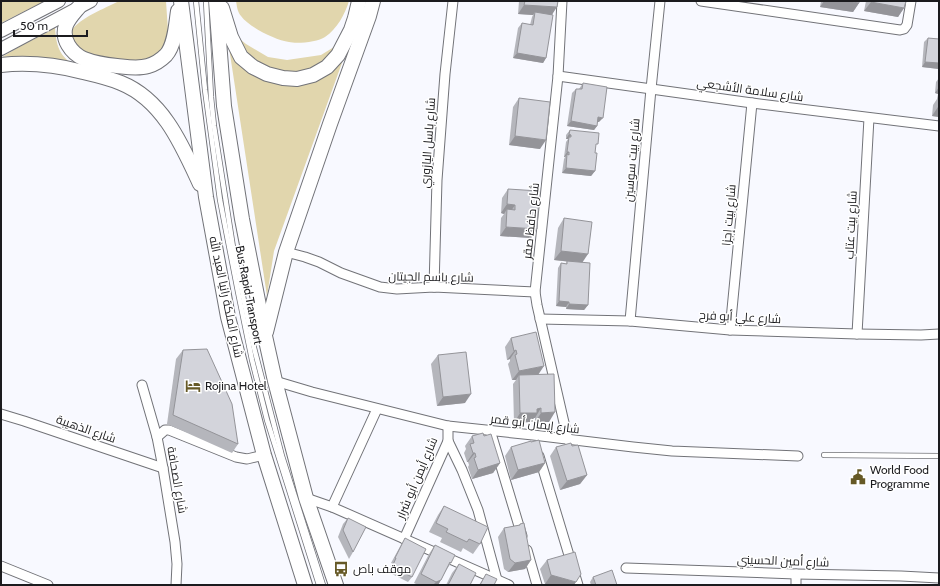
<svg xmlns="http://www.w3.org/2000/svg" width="940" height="586" font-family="Cabin,Cairo,sans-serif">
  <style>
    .green { fill: #e1d6ad }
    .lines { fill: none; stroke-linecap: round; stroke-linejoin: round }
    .lane-casing { stroke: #727378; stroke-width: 6 }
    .street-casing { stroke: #727378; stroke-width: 11 }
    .secondary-casing { stroke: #727378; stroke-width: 14 }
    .primary-casing { stroke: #727378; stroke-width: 16 }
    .lane { stroke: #fff; stroke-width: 4.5 }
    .street { stroke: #fff; stroke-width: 9 }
    .secondary { stroke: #fff; stroke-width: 12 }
    .primary { stroke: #fff; stroke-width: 14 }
    .wall { fill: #b5b6bc }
    .shaded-wall { fill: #949499 }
    .building { fill: #d3d4db; stroke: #949499 }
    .labels { text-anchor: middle; stroke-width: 3; stroke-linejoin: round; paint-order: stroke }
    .street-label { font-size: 12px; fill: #1b1b1e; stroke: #fff }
    .poi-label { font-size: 12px; fill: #1b1b1e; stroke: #fff; text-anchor: start }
  </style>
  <rect width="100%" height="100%" fill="#f8f9ff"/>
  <g class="green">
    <path d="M1,1H45L1,23Z"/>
    <path d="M119,1H166L168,31L167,42L158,55L142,63L88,56L80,50L72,39L71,31C81,17 104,9 119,1Z"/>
    <path d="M236,1H349C345,14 337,29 325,37C318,42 297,44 289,42C275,40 249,27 241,16C237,11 237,6 236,1Z"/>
    <path d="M55,27C56,44 59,57 75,65C51,61 26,55 2,57L19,47L46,33Z"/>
    <path d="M226,28L246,44L268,57L287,60L321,55L334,47L347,49L274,251L267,296Z"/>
  </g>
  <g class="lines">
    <g class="lane-casing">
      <g id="lane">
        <path d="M196,1L205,90L220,200L238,292L252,360L267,420L319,585"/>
        <path d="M206,1L211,97L214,126L233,247L252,340L282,456L323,585"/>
        <path d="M824,455L939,456"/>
      </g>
    </g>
    <g class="street-casing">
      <g id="street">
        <path d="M562,1L558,76L535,292L537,305L568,440"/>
        <path d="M701,1L900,30L904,29L907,25L911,1"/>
        <path d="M558,76L752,103L939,126"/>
        <path d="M286,252L305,257L319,262L341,273L380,287L397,289L434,287L535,292"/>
        <path d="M434,287L437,180L445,74L453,1"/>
        <path d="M540,319L630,321L730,330L857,334L921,335L939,334"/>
        <path d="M630,321L651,89L660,1"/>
        <path d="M730,330L752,103"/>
        <path d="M857,334L869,118"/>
        <path d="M275,381L312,392L448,426L533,435L633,447L672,451L798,456"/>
        <path d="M142,385L157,437L163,468L175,542L177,564L176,585"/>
        <path d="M1,414L24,421L163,468"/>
        <path d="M490,430L522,536"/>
        <path d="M157,437L165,430H169L236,457L247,459L264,455"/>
        <path d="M448,441L462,470L478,510L497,580"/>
        <path d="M539,456L578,585"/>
        <path d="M306,498L332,507L509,585"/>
        <path d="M332,507L377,409"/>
        <path d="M404,539L448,441V426"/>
        <path d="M527,550L537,585"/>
        <path d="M1,566L48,585"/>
        <path d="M626,568L796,574L901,576L939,578"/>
        <path d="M796,585V574"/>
      </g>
    </g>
    <g class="secondary-casing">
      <g id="secondary">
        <path d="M1,31L59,1"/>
        <path d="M1,49L91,1"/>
      </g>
    </g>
    <g class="primary-casing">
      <g id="primary">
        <path d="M181,1L206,197L228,317L264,455L305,585"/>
        <path d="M216,1L224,106L242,219L265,336L275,381L306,498L336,585"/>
        <path d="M79,7C74,13 69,18 66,25C61,39 71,53 84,59C94,63 107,65 117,66C127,67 138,69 148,66C155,64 161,60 166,55C175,45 176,24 178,11"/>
        <path d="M222,8L231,37L241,57L253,67L267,74L283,78L297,79L313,75L327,67L338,55L351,30L355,18L359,1"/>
        <path d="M1,65C29,62 56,65 83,72C96,75 109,78 121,83C163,100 182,145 200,184"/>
        <path d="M266,332L286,252L330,124L369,16L373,1"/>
      </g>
    </g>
    <use href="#lane" class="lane"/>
    <use href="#street" class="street"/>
    <use href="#secondary" class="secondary"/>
    <use href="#primary" class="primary"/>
  </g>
  <g class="wall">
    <path d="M519,1H558L552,15L546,58L543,63L513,58L518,28L522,23L530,25L532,17L533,15L518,14Z"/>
    <path d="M821,1H859V3L853,12L820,7Z"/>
    <path d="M866,1H906L904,8L898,17L864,11Z"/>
    <path d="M928,38L939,39V69L922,67L924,42Z"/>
    <path d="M939,78V117L932,116L933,105L937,99L938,94L935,93L936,82Z"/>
    <path d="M583,83L599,122H597V126L594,130L567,126L572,93L576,89H579Z"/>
    <path d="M519,98L540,149L509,145L513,107Z"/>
    <path d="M570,130L595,147V171L591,176L562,173L564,159L565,157H564L566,142L568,139H566V135Z"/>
    <path d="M508,189L537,229L531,238L500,236L501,218L504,214L501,213L502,198Z"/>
    <path d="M564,218L582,262L588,305L584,310L566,309V307L556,306L558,268L561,263L566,264L567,261L571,262L554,260L558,228Z"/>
    <path d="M511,338L538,374L549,422H535V418H534L530,422L514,423L513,384L516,380H512L508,364L510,361V359L507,360L505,347Z"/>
    <path d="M183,350L238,444L232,453L167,424L176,359Z"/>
    <path d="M438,355L465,403L437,406L431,364Z"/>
    <path d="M472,436H484L500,463L493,473L472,479L468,467L469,465L468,462H467L464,453L466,449L465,446Z"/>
    <path d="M572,446L587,475L580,484L560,490L550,456L556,447Z"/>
    <path d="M511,447L545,463L539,472L511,480L505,456Z"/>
    <path d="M444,506L480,544L473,554L463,548L461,552L440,542L442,538L429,532L438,515Z"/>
    <path d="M348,518L353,552L349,559L338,537L343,524Z"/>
    <path d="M520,524L531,560L525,569L508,572L504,569L498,537L504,528L519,525Z"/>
    <path d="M405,538L412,577L408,582L388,572L392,563H391L402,543Z"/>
    <path d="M435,545L451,563L447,569L438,585H418L414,583L429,554Z"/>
    <path d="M547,560L574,585L545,584L540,569Z"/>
    <path d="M459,564L470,585H446L452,573Z"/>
    <path d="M486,574L494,585H479Z"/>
    <path d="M593,577L617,585H591L590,582Z"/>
  </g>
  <g class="shaded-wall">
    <path d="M824,1H846L859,3L853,12L820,7Z"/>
    <path d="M871,2L904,8L898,17L864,11Z"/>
    <path d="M524,5L557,7L551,16L535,12L533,15L518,14Z"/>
    <path d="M517,53L546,58L543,63L513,58Z"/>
    <path d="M925,62L939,63V69L922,67Z"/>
    <path d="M939,87V92L938,94L935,93Z"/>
    <path d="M938,107H939V117L932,116Z"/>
    <path d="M598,117L603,118L599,122H595Z"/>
    <path d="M571,121L597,126L594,130L567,126Z"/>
    <path d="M569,134L571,135L568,139H566Z"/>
    <path d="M515,136L546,140L540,149L509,145Z"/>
    <path d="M567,152H569L565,157H564Z"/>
    <path d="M566,168L595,171L591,176L562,173Z"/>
    <path d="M507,204L515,205L509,214L507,209L504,214L501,213Z"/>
    <path d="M506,227L537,229L531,238L500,236Z"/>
    <path d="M561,251L588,254L582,263L554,260Z"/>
    <path d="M559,301L569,302L566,307L556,306Z"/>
    <path d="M569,304L588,305L584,310L566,309Z"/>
    <path d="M516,350L510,359L507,360L514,351Z"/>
    <path d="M544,366L538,375H519L516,380H512L519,371Z"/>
    <path d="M471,394L465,403L437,406L443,397Z"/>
    <path d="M541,408L535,418H534L530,422L514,423L520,413L537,409Z"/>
    <path d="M555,412L549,422H535L541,413Z"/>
    <path d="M473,453H475L468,462H467Z"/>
    <path d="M500,463L493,473L472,479L478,470Z"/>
    <path d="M545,463L539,472L511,480L518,470Z"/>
    <path d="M587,475L580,484L560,490L567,481Z"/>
    <path d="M531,560L525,569L508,572L515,563Z"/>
    <path d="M551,575L576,582L574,585H548L545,584Z"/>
    <path d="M441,580L438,585H433L436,582Z"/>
  </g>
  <g class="building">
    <path d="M525,1H558L557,7L524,5Z"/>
    <path d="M846,1H859V3Z"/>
    <path d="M871,1H906L904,8L871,2Z"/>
    <path d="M535,12L553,15L546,58L517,53L522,23L533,25Z"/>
    <path d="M928,38L939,39V63L925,62Z"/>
    <path d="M583,83L607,87L603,118L598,117L597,126L571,121L576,89H582Z"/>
    <path d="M519,98L550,102L546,140L515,136Z"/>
    <path d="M570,130L599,133L598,144H596L595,153H597L595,171L566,168L567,154L569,155V152H567L569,137H571V135L569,134Z"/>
    <path d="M508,189L539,191L537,229L506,227L507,209L515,210V205L507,204Z"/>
    <path d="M564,218L592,222L588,254L561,251Z"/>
    <path d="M567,261L590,263L588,305L569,304V302L559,301L561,263L567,264Z"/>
    <path d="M536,332L544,366L519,371L515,355L517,354L516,350L514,351L511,338Z"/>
    <path d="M207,349L232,404L238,444L173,415L183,350Z"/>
    <path d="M466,352L471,394L443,397L438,355Z"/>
    <path d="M554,374L555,412L541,413V408L537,409V413H520L519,375Z"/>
    <path d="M483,433L484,436L491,434L500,463L478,470L474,458L476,457L475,453H473L470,444L474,443L472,436Z"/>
    <path d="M539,440L545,463L518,470L511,447L531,441V442Z"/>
    <path d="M571,443L572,446L578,445L587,475L567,481L556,447Z"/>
    <path d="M444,506L488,527L480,544L469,539L467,542L446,532L448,529L436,523Z"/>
    <path d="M348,518L366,527L353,552L343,530Z"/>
    <path d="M524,523L531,560L515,563L510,559L504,528L520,525V524Z"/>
    <path d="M405,538L426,549L412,577L392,567L396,558H395Z"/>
    <path d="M435,545L455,555L451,563L450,562L441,580L436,582L421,574Z"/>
    <path d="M575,552L581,574L576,582L551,575L547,560Z"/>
    <path d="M459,564L476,573L470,585H448Z"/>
    <path d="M612,570L617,585H596L593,577Z"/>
    <path d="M486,574L497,579L494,585H480Z"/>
  </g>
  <defs>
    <g id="hotel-bare" transform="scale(1.2)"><path d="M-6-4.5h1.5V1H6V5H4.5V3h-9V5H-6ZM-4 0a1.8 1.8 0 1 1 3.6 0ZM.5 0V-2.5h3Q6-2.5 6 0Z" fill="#665926" stroke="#fff" stroke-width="2.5" paint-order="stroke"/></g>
    <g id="civic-bare" transform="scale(1.2)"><path d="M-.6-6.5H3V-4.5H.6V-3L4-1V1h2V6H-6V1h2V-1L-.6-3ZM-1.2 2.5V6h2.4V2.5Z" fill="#665926" stroke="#fff" stroke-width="2.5" paint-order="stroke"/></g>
    <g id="bus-bare" transform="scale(1.2)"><path d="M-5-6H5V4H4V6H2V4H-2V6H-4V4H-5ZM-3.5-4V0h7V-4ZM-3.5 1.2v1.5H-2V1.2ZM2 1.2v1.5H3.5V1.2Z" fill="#665926" stroke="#fff" stroke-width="2.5" paint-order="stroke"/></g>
  </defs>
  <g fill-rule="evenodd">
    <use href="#hotel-bare" x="193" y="386"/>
    <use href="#civic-bare" x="858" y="477"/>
    <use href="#bus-bare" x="341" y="569"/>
  </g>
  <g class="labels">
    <g class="street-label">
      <text transform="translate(750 90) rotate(8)" y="4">شارع سلامة الأشجعي</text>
      <text transform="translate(428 143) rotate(-86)" y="4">شارع باسل اليازوري</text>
      <text transform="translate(632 160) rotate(-85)" y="4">شارع بيت سوسين</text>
      <text transform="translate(729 215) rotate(-85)" y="4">شارع بيت إجزا</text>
      <text transform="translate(531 221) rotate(-84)" y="4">شارع حافظ صقر</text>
      <text transform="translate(851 225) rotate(-87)" y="4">شارع بيت عتاب</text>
      <text transform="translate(431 277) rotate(1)" y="4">شارع باسم الجيتان</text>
      <text transform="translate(249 295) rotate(79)" y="4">Bus Rapid Transport</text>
      <text transform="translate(226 297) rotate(78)" y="4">شارع الملكة رانيا العبد الله</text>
      <text transform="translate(740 317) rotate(3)" y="4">شارع علي أبو فرح</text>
      <text transform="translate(535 424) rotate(7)" y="4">شارع إيمان أبو قمر</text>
      <text transform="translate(86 429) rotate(19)" y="4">شارع الذهيبة</text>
      <text transform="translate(417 478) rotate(-67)" y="4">شارع أيمن أبو شرار</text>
      <text transform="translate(177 480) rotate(80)" y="4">شارع الصحافة</text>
      <text transform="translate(783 561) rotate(2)" y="4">شارع أمين الحسيني</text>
    </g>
    <g class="poi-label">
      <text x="205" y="390">Rojina Hotel</text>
      <text x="870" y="474">World Food<tspan x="870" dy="14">Programme</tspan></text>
      <text x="353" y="573">موقف باص</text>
    </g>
  </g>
  <rect width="940" height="586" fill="none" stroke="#1b1b1e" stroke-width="4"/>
  <path d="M14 30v6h73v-6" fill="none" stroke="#1b1b1e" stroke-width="2"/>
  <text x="20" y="30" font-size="12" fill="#1b1b1e" stroke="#ffffff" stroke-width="3" paint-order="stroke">50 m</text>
</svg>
